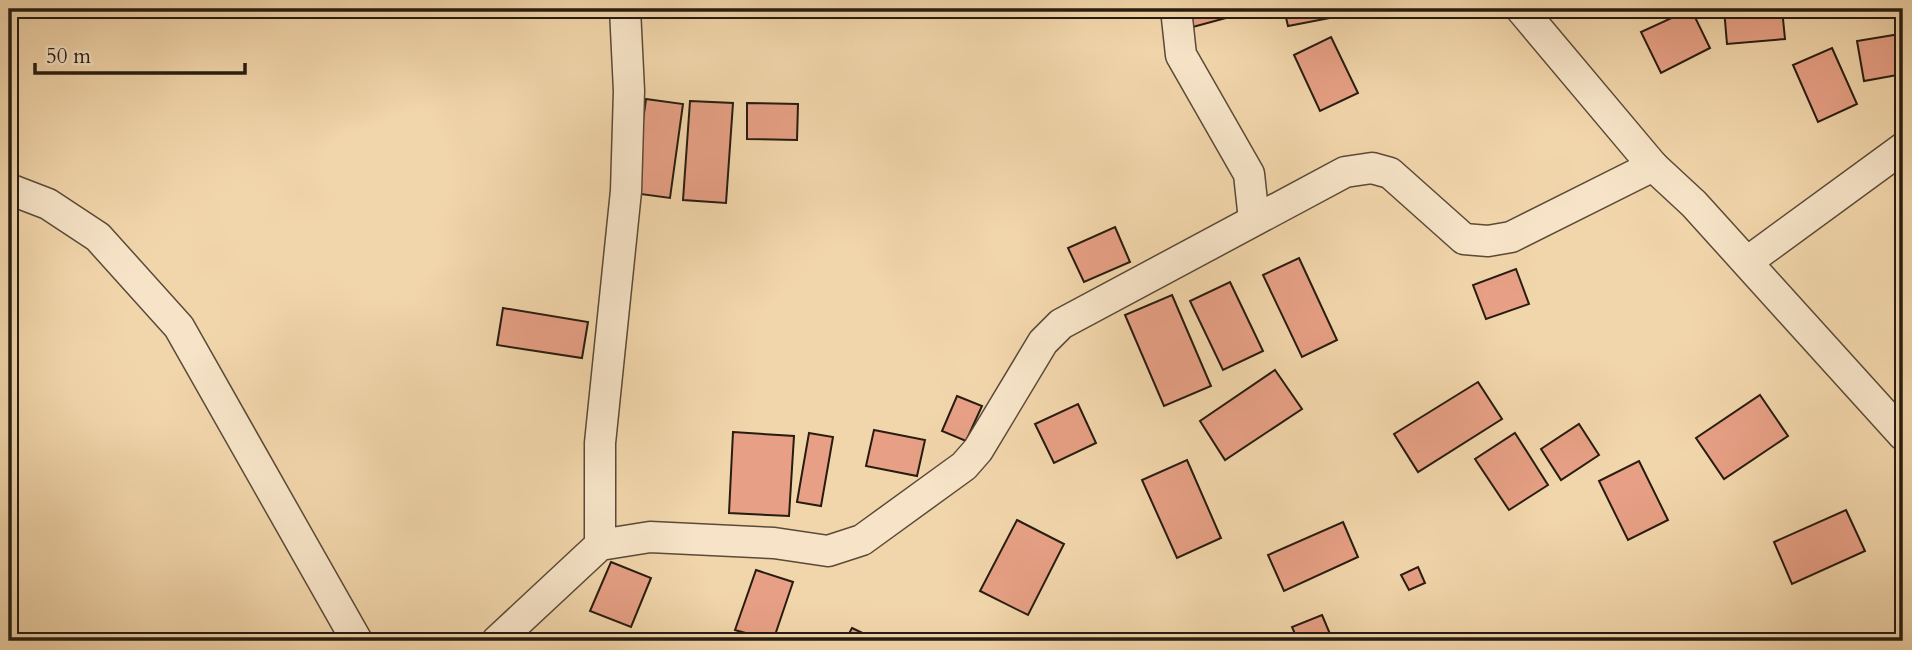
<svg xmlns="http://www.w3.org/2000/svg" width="1912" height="650" font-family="Cardo,serif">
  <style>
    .building { fill: #e7a085; stroke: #271c10; stroke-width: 2 }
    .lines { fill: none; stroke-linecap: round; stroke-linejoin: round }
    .minor-casing { stroke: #5a4a37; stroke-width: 33 }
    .minor { stroke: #f7e4c8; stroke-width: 30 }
  </style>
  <rect width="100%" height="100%" fill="#f2d6ab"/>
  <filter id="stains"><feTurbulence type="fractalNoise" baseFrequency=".00286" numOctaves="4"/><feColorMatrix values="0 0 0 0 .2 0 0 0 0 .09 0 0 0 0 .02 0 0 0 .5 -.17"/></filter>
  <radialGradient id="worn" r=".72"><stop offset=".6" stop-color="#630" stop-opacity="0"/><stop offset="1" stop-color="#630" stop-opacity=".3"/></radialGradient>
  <g class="building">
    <path d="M1184,9H1252V11L1189,28Z"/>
    <path d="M1284,9H1329L1330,18L1288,26Z"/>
    <path d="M1691,9L1710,48L1661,73L1641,32Z"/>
    <path d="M1724,9H1782L1785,39L1727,44Z"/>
    <path d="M1900,34L1903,74L1864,81L1857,41Z"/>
    <path d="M1331,37L1358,93L1320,111L1294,55Z"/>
    <path d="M1832,48L1857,104L1818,122L1793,65Z"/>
    <path d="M646,99L683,104L670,198L633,193Z"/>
    <path d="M690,101L733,103L726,203L683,200Z"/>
    <path d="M747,103L798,104L797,140L747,139Z"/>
    <path d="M1115,227L1130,262L1084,282L1068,248Z"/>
    <path d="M1299,258L1337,340L1302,357L1263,275Z"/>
    <path d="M1516,269L1529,304L1486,319L1473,285Z"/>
    <path d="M1230,282L1263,351L1223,370L1190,301Z"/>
    <path d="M1172,295L1211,386L1164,406L1125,315Z"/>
    <path d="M503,308L588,322L582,358L497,345Z"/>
    <path d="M1275,370L1302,409L1225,460L1200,421Z"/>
    <path d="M1478,382L1502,419L1418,472L1394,434Z"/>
    <path d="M1760,395L1788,436L1724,479L1696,438Z"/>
    <path d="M957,396L982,406L966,441L942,431Z"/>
    <path d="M1078,404L1096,443L1054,463L1035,424Z"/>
    <path d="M1579,424L1599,455L1561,480L1541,449Z"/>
    <path d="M874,430L925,440L917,476L866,466Z"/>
    <path d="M733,432L794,436L789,516L729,513Z"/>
    <path d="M809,433L833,437L821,506L797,502Z"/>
    <path d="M1515,433L1548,485L1509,510L1475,459Z"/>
    <path d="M1187,460L1221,538L1177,558L1142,480Z"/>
    <path d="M1639,461L1668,520L1628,540L1599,481Z"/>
    <path d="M1846,510L1865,551L1792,584L1774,542Z"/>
    <path d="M1017,520L1064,544L1028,615L980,591Z"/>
    <path d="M1343,522L1358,557L1284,591L1268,555Z"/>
    <path d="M611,562L651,578L631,627L590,611Z"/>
    <path d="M1418,567L1425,583L1409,590L1401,575Z"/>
    <path d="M756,570L793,582L773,641L735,630Z"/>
    <path d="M1322,615L1333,641H1298L1292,627Z"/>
    <path d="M852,628L879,641H845Z"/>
  </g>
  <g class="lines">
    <g class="minor-casing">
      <g id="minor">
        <path d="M1176,9L1181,55L1249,174L1254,220"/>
        <path d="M1521,9L1653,166L1694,204L1903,435"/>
        <path d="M9,189L48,204L98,237L179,327L357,641"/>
        <path d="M1747,262L1903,148"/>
        <path d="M600,545V443L626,191L629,91L625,9"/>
        <path d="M497,641L600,545L650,537L774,543L828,551L862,540L964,466L978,450L1043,342L1061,324L1345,172L1372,168L1390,173L1464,239L1488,241L1511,237L1653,166"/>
      </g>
    </g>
    <use href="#minor" class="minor"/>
  </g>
  <rect width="1912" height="650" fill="none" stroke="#f2d6ab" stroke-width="35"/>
  <rect x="10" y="10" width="1891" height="629" fill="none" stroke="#271c10" stroke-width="3.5"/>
  <rect x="18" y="18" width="1877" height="615" fill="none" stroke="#271c10" stroke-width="2"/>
  <path d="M35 63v10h210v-10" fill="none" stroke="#271c10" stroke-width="3.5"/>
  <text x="46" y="63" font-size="21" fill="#271c10" stroke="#f7e4c8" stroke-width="5" paint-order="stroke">50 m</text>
  <rect width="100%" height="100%" filter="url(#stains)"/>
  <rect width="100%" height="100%" fill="url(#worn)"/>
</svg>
